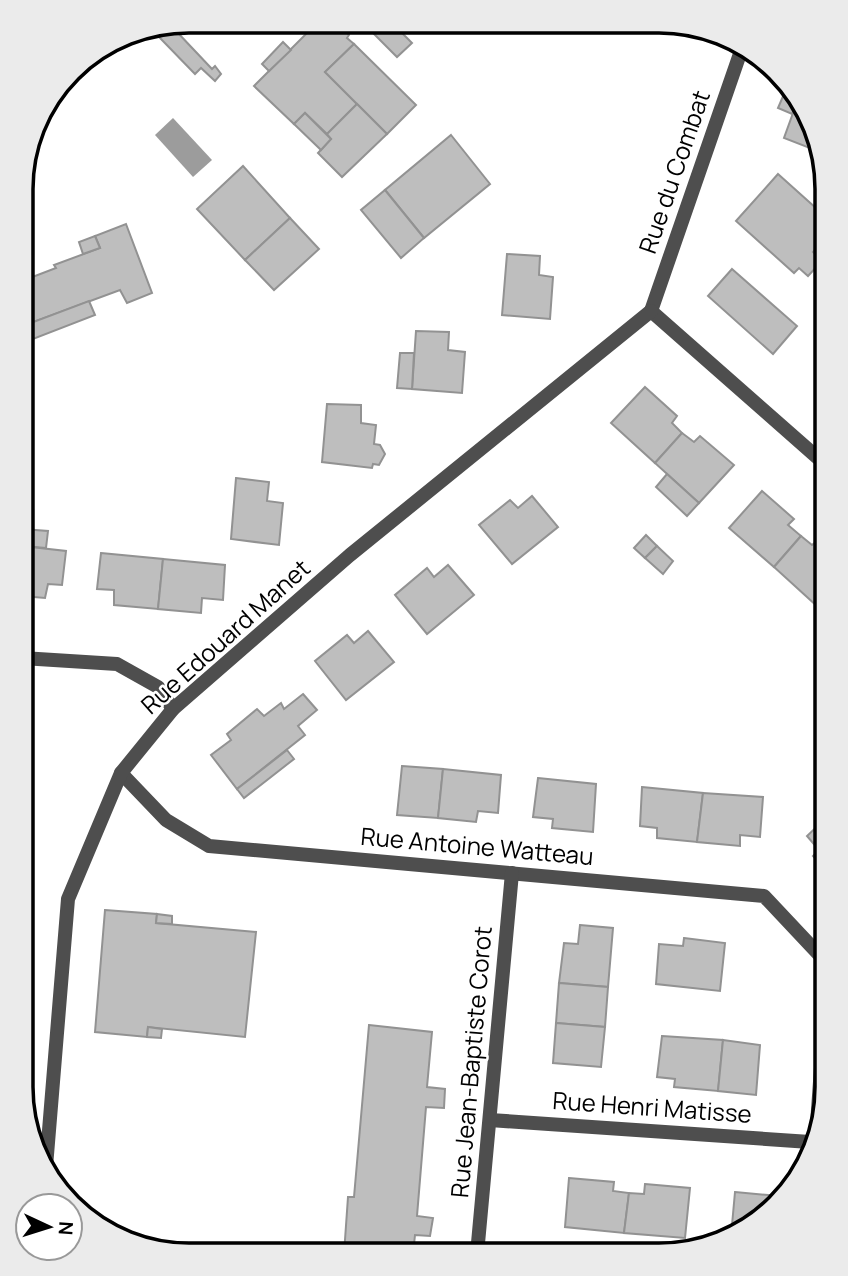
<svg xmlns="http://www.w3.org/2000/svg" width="848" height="1276" font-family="Manrope,sans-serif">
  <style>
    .water { fill: #9c9c9c }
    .building { fill: #bebebe; stroke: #929292; stroke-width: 2 }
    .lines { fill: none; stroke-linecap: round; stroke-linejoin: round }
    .minor { stroke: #4e4e4e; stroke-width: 14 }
    .labels { text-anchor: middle; stroke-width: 5; stroke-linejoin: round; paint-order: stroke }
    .street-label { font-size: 24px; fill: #000; stroke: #fff }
    .rim { fill: none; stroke: #000; stroke-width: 3.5 }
  </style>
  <rect width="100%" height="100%" fill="#fff"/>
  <path class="water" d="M173,118L212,160L193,177L155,135Z"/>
  <g class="building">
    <path d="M411,27L403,34L412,43L397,57L368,28Z"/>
    <path d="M312,28H342L349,35L347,38L354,44L325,72L357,104L327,134L305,113L294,124L254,86Z"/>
    <path d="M166,30H178V33L212,69L215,66L221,74L215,81L201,68L195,74L159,37Z"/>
    <path d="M283,42L291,50L269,71L262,64Z"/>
    <path d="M354,44L416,105L387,134L325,72Z"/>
    <path d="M784,94L797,102L792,114L778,108Z"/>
    <path d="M797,102L814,125L820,152L784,138Z"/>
    <path d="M357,104L387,134L342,177L318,153L331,139L327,134Z"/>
    <path d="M305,113L331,139L321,150L294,124Z"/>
    <path d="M451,135L490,184L424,238L385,190Z"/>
    <path d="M243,166L290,218L245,260L197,209Z"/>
    <path d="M778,174L827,218V237L813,252L822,261L808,276L799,268L794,273L736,221Z"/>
    <path d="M385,190L424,238L401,258L361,210Z"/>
    <path d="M290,218L319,249L274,290L245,260Z"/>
    <path d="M126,224L152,293L127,303L120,290L28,324L22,310V281L56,268L54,265L100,248L95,236Z"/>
    <path d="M95,236L100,248L83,254L79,242Z"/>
    <path d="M507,254L540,256L539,275L553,277L550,319L502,315Z"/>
    <path d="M732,269L797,326L773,354L708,296Z"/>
    <path d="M89,301L95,315L33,339L28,324Z"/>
    <path d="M416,331L449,332L448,350L465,352L462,393L412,389Z"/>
    <path d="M400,353H414L412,389L397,388Z"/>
    <path d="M645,387L677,416L672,423L682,433L655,463L611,423Z"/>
    <path d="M327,404L361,405V423L376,425L374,444L380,445L385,454L379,465L373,464L372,468L322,462Z"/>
    <path d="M682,433L694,442L700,436L734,465L699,503L655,463Z"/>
    <path d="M667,474L699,503L687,516L656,487Z"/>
    <path d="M236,478L269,482L267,501L283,503L279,545L231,539Z"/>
    <path d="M762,491L794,519L788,525L801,536L774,567L729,528Z"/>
    <path d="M532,496L558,527L512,564L479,525L510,500L518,508Z"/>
    <path d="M22,529L48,531L46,548L22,546Z"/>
    <path d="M646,535L657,546L645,558L634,548Z"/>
    <path d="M801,536L812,545L818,540L827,548V597L818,607L774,567Z"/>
    <path d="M22,546L66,551L62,585L48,584L45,598L22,596Z"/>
    <path d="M657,546L673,561L663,574L645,558Z"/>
    <path d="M101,553L163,559L158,609L114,605V590L97,589Z"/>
    <path d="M163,559L225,565L223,600L202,598L201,613L158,609Z"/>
    <path d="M448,565L474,595L427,634L395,595L427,568L434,577Z"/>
    <path d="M827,597V615L818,607Z"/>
    <path d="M368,631L394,662L346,700L315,661L347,635L354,643Z"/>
    <path d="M303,694L317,710L298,726L305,735L237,789L211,755L231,740L227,734L257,709L264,716L281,703L284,709Z"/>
    <path d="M287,750L294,759L244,798L237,789Z"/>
    <path d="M402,766L443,769L438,818L397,815Z"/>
    <path d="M443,769L501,775L498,813L478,811L476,822L438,818Z"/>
    <path d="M538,778L596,784L593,832L552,828L553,819L533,817Z"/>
    <path d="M642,787L703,793L697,842L657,838V828L640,826Z"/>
    <path d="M703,793L763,797L760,837L740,835V846L697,842Z"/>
    <path d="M827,817V871L813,856L819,850L807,836Z"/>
    <path d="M105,910L157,914L156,923L256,932L245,1037L148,1027L147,1037L95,1032Z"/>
    <path d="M157,914L172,916V924L156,923Z"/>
    <path d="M580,925L613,928L608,987L559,983L564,943L578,944Z"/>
    <path d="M684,938L725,943L720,991L656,984L659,944L683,946Z"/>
    <path d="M559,983L608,987L605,1027L556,1023Z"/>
    <path d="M556,1023L605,1027L601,1067L553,1063Z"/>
    <path d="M369,1025L432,1032L427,1087L445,1089L444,1108L426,1107L417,1216L433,1218L430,1236L415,1235L413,1254H344L348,1197H354Z"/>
    <path d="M148,1027L162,1029L161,1038L147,1037Z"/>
    <path d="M662,1036L723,1040L718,1091L674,1087L675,1079L657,1077Z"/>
    <path d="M723,1040L760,1045L756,1095L718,1091Z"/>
    <path d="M569,1178L614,1182L613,1191L629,1193L624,1233L565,1227Z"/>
    <path d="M645,1184L690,1188L685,1238L624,1233L629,1193L644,1194Z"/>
    <path d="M735,1192L779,1196L778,1200L731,1236Z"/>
  </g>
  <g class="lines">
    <g class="minor">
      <path d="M651,311L742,48"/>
      <path d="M651,311L827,466"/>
      <path d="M22,658L117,664L158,687L173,709"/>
      <path d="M121,773L166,820L209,846L764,896L827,963"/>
      <path d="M490,1120L810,1142"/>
      <path d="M817,1124L827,983"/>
      <path d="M46,1167L68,899L121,773L173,709L350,555L651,311"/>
      <path d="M477,1254L512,873"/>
    </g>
  </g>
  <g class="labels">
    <g class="street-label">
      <text transform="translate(675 172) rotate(-71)" y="8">Rue du Combat</text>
      <text transform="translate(226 637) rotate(-42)" y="8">Rue Edouard Manet</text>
      <text transform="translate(477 847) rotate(5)" y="8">Rue Antoine Watteau</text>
      <text transform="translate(472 1062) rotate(-85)" y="8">Rue Jean-Baptiste Corot</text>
      <text transform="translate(652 1108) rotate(4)" y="8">Rue Henri Matisse</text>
    </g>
  </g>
  <path d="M0 0H848V1276H0ZM189 33H659A156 156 0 0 1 815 189V1087A156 156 0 0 1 659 1243H189A156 156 0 0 1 33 1087V189A156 156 0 0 1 189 33Z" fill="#ebebeb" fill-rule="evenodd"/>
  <path class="rim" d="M189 33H659A156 156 0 0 1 815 189V1087A156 156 0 0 1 659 1243H189A156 156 0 0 1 33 1087V189A156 156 0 0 1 189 33Z"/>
  <g transform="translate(49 1227) rotate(94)"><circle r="33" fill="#ffffff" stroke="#999999" stroke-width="2"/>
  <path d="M0-5L12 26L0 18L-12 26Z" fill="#000000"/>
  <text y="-10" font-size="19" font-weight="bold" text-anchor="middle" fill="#000000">N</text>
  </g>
</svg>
